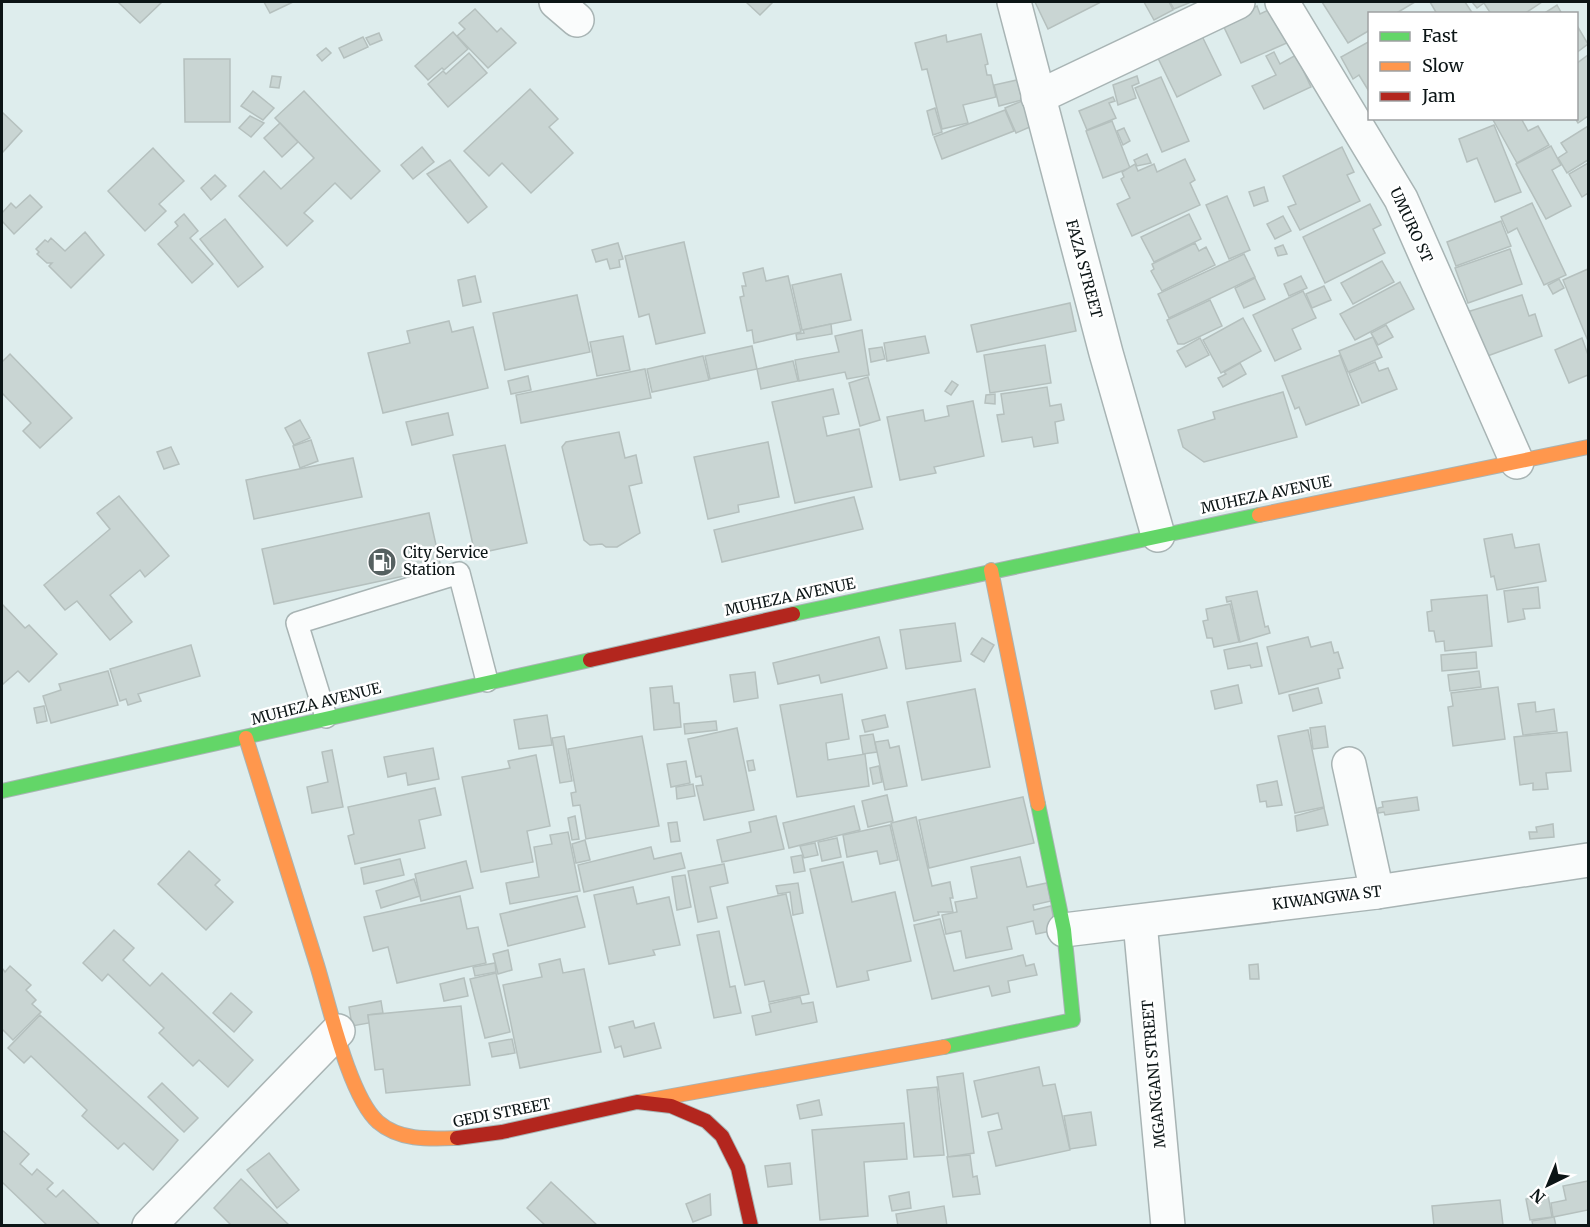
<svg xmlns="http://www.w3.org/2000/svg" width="1590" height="1227" font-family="Merriweather,serif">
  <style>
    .building { fill: #c9d5d3; stroke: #b5c0be; stroke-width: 1.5 }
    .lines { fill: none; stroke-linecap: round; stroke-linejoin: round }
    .lane-casing { stroke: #a8b4b4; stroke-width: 24 }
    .street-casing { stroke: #a8b4b4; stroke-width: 36 }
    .fast-casing { stroke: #a8b4b4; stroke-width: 16 }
    .slow-casing { stroke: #a8b4b4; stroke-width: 16 }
    .jam-casing { stroke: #a8b4b4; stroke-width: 16 }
    .lane { stroke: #fafcfc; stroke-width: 21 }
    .street { stroke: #fafcfc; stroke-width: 33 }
    .fast { stroke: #63d668; stroke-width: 14 }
    .slow { stroke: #ff974d; stroke-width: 14 }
    .jam { stroke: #b3261e; stroke-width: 14 }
    .labels { text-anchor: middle; stroke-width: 5; stroke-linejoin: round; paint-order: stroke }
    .street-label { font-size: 15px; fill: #0c1516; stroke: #fff }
    .poi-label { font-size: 15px; fill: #0c1516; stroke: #fff; text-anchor: start }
  </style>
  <rect width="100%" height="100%" fill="#deeded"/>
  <g class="building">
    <path d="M118,2H162L140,23Z"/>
    <path d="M264,2H293L270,13Z"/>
    <path d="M746,2H773L760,15Z"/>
    <path d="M1035,2H1098L1099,3L1048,29Z"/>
    <path d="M1144,2H1169L1173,10L1154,20Z"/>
    <path d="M1170,2H1191L1174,9Z"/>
    <path d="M1322,2H1415L1395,14H1370V30L1348,43Z"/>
    <path d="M1430,2H1465L1473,14H1437Z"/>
    <path d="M1472,2H1542L1524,14H1491L1484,3L1477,8Z"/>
    <path d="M1279,5L1296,39L1241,63L1222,23L1257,6L1260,14Z"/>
    <path d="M1557,5L1562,14H1543Z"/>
    <path d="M475,9L497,32L501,28L516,43L488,68L457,36L465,29L459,23Z"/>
    <path d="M1576,24L1588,44L1576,53Z"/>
    <path d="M453,32L468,49L444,70L442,68L428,80L415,66Z"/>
    <path d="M1200,32L1221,75L1177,97L1156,54Z"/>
    <path d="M379,33L382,40L370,45L366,38Z"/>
    <path d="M981,34L988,64L985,65L987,75H991L996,97L963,105L968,123L942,129L927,69L922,70L915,43L946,35L947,42Z"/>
    <path d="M363,37L368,47L344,58L339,48Z"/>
    <path d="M1370,41V93L1359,75L1353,79L1341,57Z"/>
    <path d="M326,48L331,53L322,61L317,55Z"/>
    <path d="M1274,52L1280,64L1296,55L1311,87L1264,109L1252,86L1276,75L1266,56Z"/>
    <path d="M469,53L487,73L448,107L428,84L443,71L446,74Z"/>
    <path d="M1588,55V116L1578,123L1575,118L1576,64Z"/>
    <path d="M184,59H230V122H185Z"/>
    <path d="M272,76L281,77L279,88L270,87Z"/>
    <path d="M1137,76L1139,83L1132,86L1136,98L1118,105L1113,85Z"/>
    <path d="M1161,77L1189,141L1162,152L1135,88Z"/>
    <path d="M1017,80L1022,100L999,106L994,85Z"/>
    <path d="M530,89L558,119L549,127L573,153L531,193L502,163L489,176L464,151Z"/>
    <path d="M253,91L274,108L263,120L241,106Z"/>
    <path d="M304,91L380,171L351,199L335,183L304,213L313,221L287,246L239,196L264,171L281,189L314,158L275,118Z"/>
    <path d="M1113,97L1115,101L1109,103L1116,118L1087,130L1079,111Z"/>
    <path d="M1022,101L1032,126L1016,133L1005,108Z"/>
    <path d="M935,108L942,132L933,135L927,111Z"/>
    <path d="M1005,110L1014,131L942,159L934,137Z"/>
    <path d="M2,112L22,131L2,153Z"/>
    <path d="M250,116L264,123L251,137L239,128Z"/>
    <path d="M1492,118H1524L1522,120L1528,131L1538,126L1549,145L1517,163Z"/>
    <path d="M1112,121L1130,168L1103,178L1086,131Z"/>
    <path d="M280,123L298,142L282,157L264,138Z"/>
    <path d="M1494,125L1521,192L1495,202L1477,158L1467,162L1459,139Z"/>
    <path d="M1588,126V160L1567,173L1558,158L1567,152L1561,143Z"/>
    <path d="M1124,128L1130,141L1123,145L1117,131Z"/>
    <path d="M1551,146L1561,165L1552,170L1571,206L1546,219L1516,164Z"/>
    <path d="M422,147L434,162L413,179L401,165Z"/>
    <path d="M1342,147L1354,172L1347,175L1360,201L1300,230L1288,207L1296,204L1283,176Z"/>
    <path d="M153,148L184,181L159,204L166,211L145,231L108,191Z"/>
    <path d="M1147,154L1151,163L1137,166L1134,160Z"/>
    <path d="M1185,159L1195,180L1190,183L1200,205L1132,236L1117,204L1130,198L1121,179L1124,177L1122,172L1135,164L1138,171L1154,164L1157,172Z"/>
    <path d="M450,160L487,207L468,223L427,174Z"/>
    <path d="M1588,163V193L1582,197L1569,174Z"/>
    <path d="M215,175L226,186L211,200L201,188Z"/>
    <path d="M1264,187L1268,201L1254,206L1249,192Z"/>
    <path d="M30,195L42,207L14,234L2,221V213L11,203L16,208Z"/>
    <path d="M1227,196L1250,250L1229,259L1206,205Z"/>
    <path d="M1532,203L1566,275L1544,285L1517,228L1508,233L1501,217Z"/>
    <path d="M1370,204L1381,225L1373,229L1385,253L1325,283L1303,237Z"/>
    <path d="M184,214L198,231L190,238L213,264L192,283L158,244L178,226L175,222Z"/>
    <path d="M1189,214L1201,239L1154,262L1141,237Z"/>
    <path d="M1283,216L1291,231L1275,239L1267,224Z"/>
    <path d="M225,219L263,267L238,287L200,239Z"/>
    <path d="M1501,221L1511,246L1456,266L1447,242Z"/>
    <path d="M85,232L104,255L71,288L49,266L52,263H47L37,254L39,252L36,249L45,240L48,242L51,238L65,251Z"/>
    <path d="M684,242L705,333L656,344L649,314L639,317L625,256Z"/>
    <path d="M618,243L623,259L619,260L620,267L610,269L607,259L596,262L592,250Z"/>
    <path d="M1195,243L1199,251L1206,247L1215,265L1162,291L1151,271L1154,269L1152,264Z"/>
    <path d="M1283,245L1287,254L1278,256L1275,248Z"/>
    <path d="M1510,249L1522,284L1468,303L1455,268Z"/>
    <path d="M1244,254L1255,277L1169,318L1158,294Z"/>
    <path d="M1382,261L1394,282L1353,304L1341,283Z"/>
    <path d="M763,268L766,281L788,276L801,332L754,343L752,330L747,331L740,297L744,296L742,286H746L743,273Z"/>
    <path d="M1588,269V341L1563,280Z"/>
    <path d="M841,274L851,320L802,330L792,285Z"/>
    <path d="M475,276L481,302L463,306L458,280Z"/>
    <path d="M1301,276L1307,288L1289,296L1284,284Z"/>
    <path d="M1255,278L1265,299L1244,308L1235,288Z"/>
    <path d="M1559,279L1564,288L1553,294L1548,285Z"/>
    <path d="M1400,282L1414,309L1355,340L1340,314Z"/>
    <path d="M1324,286L1331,300L1312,308L1306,294Z"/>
    <path d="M1303,291L1316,318L1292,329L1301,349L1275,361L1253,315Z"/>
    <path d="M577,295L590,352L505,370L493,313Z"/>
    <path d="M1522,295L1529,316L1535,314L1542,336L1482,358L1467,312Z"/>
    <path d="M1210,300L1222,326L1184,344H1178L1167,320Z"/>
    <path d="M1070,303L1076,331L977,352L971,325Z"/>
    <path d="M1243,318L1261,351L1221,373L1203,340Z"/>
    <path d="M449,321L452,332L473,327L488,388L383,413L368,353L410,343L407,331Z"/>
    <path d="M831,324L832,334L797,340L796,334L804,333L803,330Z"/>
    <path d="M1386,325L1393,337L1378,345L1371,333Z"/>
    <path d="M862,330L869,375L847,379L845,372L799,381L795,360L839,352L835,336Z"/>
    <path d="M623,336L630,370L597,376L590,342Z"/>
    <path d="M925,336L929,353L887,361L884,343Z"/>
    <path d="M1373,337L1382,357L1348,372L1339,351Z"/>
    <path d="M1200,338L1209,355L1186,367L1177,351Z"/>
    <path d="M1582,338L1588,355V375L1569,383L1555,350Z"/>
    <path d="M1045,345L1051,383L990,393L984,355Z"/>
    <path d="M752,346L757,369L710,379L705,356Z"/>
    <path d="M882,347L885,359L871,362L869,349Z"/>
    <path d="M10,354L72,418L40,448L23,431L31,423L3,394L2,396V362Z"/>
    <path d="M1340,355L1359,405L1306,425L1299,407L1295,409L1282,376Z"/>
    <path d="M703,356L709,380L652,392L647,369Z"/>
    <path d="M793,361L798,381L761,389L757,369Z"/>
    <path d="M1375,362L1379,371L1388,368L1397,389L1362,403L1349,373Z"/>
    <path d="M1240,363L1246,374L1223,387L1218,378L1226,374L1224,372Z"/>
    <path d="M645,369L651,398L521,423L516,395Z"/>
    <path d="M528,376L531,390L511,394L508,381Z"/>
    <path d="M868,377L880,420L860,426L849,383Z"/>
    <path d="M952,381L958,385L951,395L945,391Z"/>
    <path d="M1047,387L1050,406L1061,404L1064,420L1055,422L1058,443L1034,447L1032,437L1002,442L997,415L1004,414L1001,394Z"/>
    <path d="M833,389L839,414L823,417L827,436L859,429L872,487L795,503L772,402Z"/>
    <path d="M1283,392L1297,437L1204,462L1183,447L1178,430L1215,419L1213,412Z"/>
    <path d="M995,394V404L985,403L986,395Z"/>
    <path d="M973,401L984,456L934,467L936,473L900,480L887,417L923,410L925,421L949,416L947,406Z"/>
    <path d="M448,413L453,435L412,445L406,422Z"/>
    <path d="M300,420L310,438L294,445L285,428Z"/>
    <path d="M619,432L625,458L636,455L642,483L629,486L640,533L617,547H606L602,544L590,545L584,540L562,447L566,442Z"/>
    <path d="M311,440L318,461L300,468L293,446Z"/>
    <path d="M768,442L779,497L738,505L739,512L708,519L694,457Z"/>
    <path d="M505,445L527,543L475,554L453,455Z"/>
    <path d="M171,447L179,464L164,469L157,452Z"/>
    <path d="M353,458L362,497L254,519L246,480Z"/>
    <path d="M119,496L169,556L145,577L140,570L110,595L132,622L110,640L77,601L65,610L44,585L110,529L97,513Z"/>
    <path d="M854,497L863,529L722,562L714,530Z"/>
    <path d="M429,513L441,568L274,604L262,549Z"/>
    <path d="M1512,534L1515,548L1539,544L1546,581L1497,590L1494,576L1491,577L1484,539Z"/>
    <path d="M1538,587L1540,608L1523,609L1525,619L1508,622L1504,591Z"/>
    <path d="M1257,591L1265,627L1268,626L1270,633L1240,642L1231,601L1227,602L1226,597Z"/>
    <path d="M1487,595L1492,646L1445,651L1444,641L1436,642L1434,631H1429L1427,612L1432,611L1431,600Z"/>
    <path d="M2,604L25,628L29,625L57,654L29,682L18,671L3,684L2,682Z"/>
    <path d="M1230,604L1239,642L1214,647L1212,638H1207L1203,621L1208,620L1206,609Z"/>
    <path d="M955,623L961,661L906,669L900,630Z"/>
    <path d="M879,637L887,668L821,683L819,675L778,684L773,663Z"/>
    <path d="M1308,637L1311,647L1331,642L1334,653L1338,652L1343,668L1338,669L1340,678L1279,694L1267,647Z"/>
    <path d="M982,638L994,645L984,662L971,654Z"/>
    <path d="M1257,643L1262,666L1251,668L1250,665L1228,669L1224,650Z"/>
    <path d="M191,645L200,676L138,694L141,701L128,705L126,699L120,701L110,669Z"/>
    <path d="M1476,652L1477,668L1442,671L1441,655Z"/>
    <path d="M108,671L118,705L51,723L43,696L61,690L59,684Z"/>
    <path d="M1479,671L1481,687L1450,691L1448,675Z"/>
    <path d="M755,672L758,698L734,702L730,675Z"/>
    <path d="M1238,685L1242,703L1215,709L1211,691Z"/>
    <path d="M672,686L674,703H679L681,727L654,730L650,688Z"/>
    <path d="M1498,687L1505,739L1453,746L1448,707L1453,706L1451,693Z"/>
    <path d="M1318,688L1322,703L1293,711L1289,695Z"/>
    <path d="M975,689L990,767L922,780L907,702Z"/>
    <path d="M842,694L849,739L826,743L828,760L865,754L869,786L797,797L780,705Z"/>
    <path d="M1535,702L1536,712L1554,709L1557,731L1523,735L1518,704Z"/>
    <path d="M44,706L47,721L37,723L34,708Z"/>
    <path d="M547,715L552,745L519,749L514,720Z"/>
    <path d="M885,715L888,727L865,732L862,720Z"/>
    <path d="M716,721L717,730L685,734L684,724Z"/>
    <path d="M1325,726L1328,747L1313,749L1310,728Z"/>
    <path d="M737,728L754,810L704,820L696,786L703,785L701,776L696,777L688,739Z"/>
    <path d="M1308,730L1324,807L1295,813L1278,736Z"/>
    <path d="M1567,732L1571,771L1546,773L1548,789L1533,790V783L1520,785L1514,737Z"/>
    <path d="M873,734L877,752L863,754L860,736Z"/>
    <path d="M564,736L572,781L560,783L552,738Z"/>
    <path d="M642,736L659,826L586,839L580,805L573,806L571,793L576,792L568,749Z"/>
    <path d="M888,740L890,748L899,746L907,786L885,790L875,742Z"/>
    <path d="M433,748L439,779L408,785L406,773L388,777L384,757Z"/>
    <path d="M332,750L343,807L312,813L307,787L328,782L322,752Z"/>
    <path d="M536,755L550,826L527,831L533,862L481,872L462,777L510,768L508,761Z"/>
    <path d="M753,760L755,770L749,771L747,761Z"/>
    <path d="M686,761L690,783L671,787L667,764Z"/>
    <path d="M879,766L882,782L873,784L870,768Z"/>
    <path d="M1277,781L1282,805L1267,807L1266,801L1260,802L1257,785Z"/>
    <path d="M693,784L695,796L677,799L676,787Z"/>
    <path d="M435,788L441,815L419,820L425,848L355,864L348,836L354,834L348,807Z"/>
    <path d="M887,795L893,821L868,827L862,801Z"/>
    <path d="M1023,797L1034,843L929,868L919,820Z"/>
    <path d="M1417,797L1419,810L1385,815L1384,812L1378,813V808L1383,807L1382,802Z"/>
    <path d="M854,806L860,830L789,848L783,823Z"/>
    <path d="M1324,808L1328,825L1297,831L1295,816Z"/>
    <path d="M575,816L579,839L572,840L568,818Z"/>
    <path d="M776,816L784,849L722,862L717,840L751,832L749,822Z"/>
    <path d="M916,817L932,886L950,882L953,898H950L953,912H938L939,915L914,921L891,823Z"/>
    <path d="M677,822L680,841L671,842L668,823Z"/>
    <path d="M1553,824L1554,837L1530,839L1529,832H1537L1536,827Z"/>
    <path d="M890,825L898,860L880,864L877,851L847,857L843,835Z"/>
    <path d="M568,832L580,891L510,904L506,883L539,877L534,847L552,844L550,835Z"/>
    <path d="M837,838L841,857L822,861L818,842Z"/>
    <path d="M585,840L590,860L576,863L572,844Z"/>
    <path d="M815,843L818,855L804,858L800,846Z"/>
    <path d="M651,847L654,859L681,853L685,868L584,892L578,865Z"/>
    <path d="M189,851L220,880L215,885L233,902L206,930L158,884Z"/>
    <path d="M802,855L805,871L794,873L791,857Z"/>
    <path d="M1020,857L1027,887L1047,883L1051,901L1033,905L1034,910L1051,906L1056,930L1036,934L1033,921L1007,927L1012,949L966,958L961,931L946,934L942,915L957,912L955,902L977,898L971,867Z"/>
    <path d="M400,859L404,875L364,884L361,868Z"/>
    <path d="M466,861L473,888L421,901L415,874Z"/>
    <path d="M843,862L852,902L895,892L911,961L867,971L869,980L837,987L810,869Z"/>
    <path d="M724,864L728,883L710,887L717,918L698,922L688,871Z"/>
    <path d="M685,875L691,907L677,910L672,877Z"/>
    <path d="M414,879L420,896L381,908L376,891Z"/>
    <path d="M798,883L803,913L793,915L790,892L778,894L776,886Z"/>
    <path d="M633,887L637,904L669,897L680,945L653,950L655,955L609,964L594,895Z"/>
    <path d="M786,894L809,994L769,1002L764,981L745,985L727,907Z"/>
    <path d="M460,896L467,929L478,927L486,963L397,983L388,947L373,951L364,917Z"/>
    <path d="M577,896L585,927L508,946L500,914Z"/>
    <path d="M940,919L954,971L1023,955L1026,966L1034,964L1037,975L1008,981L1010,992L992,996L989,986L932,999L914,925Z"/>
    <path d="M114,930L134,948L123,960L150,986L162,973L253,1060L228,1087L199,1060L193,1066L159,1033L164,1028L108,974L102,981L83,963Z"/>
    <path d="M719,931L730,987L735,986L741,1013L714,1018L697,935Z"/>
    <path d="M508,950L512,970L498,974L493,954Z"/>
    <path d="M560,959L563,973L584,969L601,1052L520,1068L503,985L542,977L539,964Z"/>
    <path d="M495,963L496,972L475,976L473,967Z"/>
    <path d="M1258,964L1259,979H1250L1249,965Z"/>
    <path d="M10,966L31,985L26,990L36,1000L32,1004L41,1012L13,1040L2,1029V968L5,972Z"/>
    <path d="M496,973L510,1032L485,1038L470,979Z"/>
    <path d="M464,978L468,996L444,1001L440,984Z"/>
    <path d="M231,993L252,1012L234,1032L213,1013Z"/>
    <path d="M800,997L802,1004L813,1002L817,1022L756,1035L752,1016L771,1012L769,1004Z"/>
    <path d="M381,1001L383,1013L368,1015L369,1023L352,1026L349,1007Z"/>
    <path d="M461,1006L470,1085L386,1093L383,1069L375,1070L368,1015Z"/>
    <path d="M40,1015L178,1140L153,1170L124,1143L118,1149L82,1116L87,1110L31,1056L24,1063L8,1048Z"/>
    <path d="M633,1021L635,1028L654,1023L661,1048L624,1057L621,1046L615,1048L609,1027Z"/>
    <path d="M512,1039L515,1053L492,1057L489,1043Z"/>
    <path d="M1039,1067L1043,1086L1055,1084L1070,1150L996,1166L988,1132L1002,1129L998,1113L982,1117L974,1081Z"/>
    <path d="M963,1073L974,1153L948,1157L937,1077Z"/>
    <path d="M162,1083L198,1118L184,1132L148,1097Z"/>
    <path d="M937,1087L944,1155L914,1157L907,1090Z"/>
    <path d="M819,1100L822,1115L800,1119L797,1105Z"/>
    <path d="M1091,1112L1096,1145L1070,1149L1064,1116Z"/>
    <path d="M904,1123L907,1159L864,1162L868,1216L820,1220L812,1130Z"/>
    <path d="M2,1130L29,1154L20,1164L32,1175L37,1169L53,1183L47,1189L56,1197L63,1190L101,1226H48L2,1182Z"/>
    <path d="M269,1153L299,1190L277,1208L247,1170Z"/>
    <path d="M970,1155L973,1177L977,1176L980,1194L953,1197L947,1157Z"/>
    <path d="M790,1163L792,1184L768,1187L765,1166Z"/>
    <path d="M241,1179L290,1226H232L214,1208Z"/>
    <path d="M1588,1181V1210L1553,1217L1551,1203L1566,1200L1563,1186Z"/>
    <path d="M551,1182L598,1226H546L527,1208Z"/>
    <path d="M909,1192L911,1208L892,1211L889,1196Z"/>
    <path d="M710,1194L711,1215L693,1222L686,1204Z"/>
    <path d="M1548,1195L1552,1217L1530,1220L1526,1199Z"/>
    <path d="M1500,1200L1503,1225L1434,1226L1432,1206Z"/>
    <path d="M944,1206L947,1226H898L896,1214Z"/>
    <path d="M1554,1217L1556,1226H1533L1532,1221Z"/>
  </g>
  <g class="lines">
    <g class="lane-casing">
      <path id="lane" d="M326,717L297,623L459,573L487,681"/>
    </g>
    <g class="street-casing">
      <g id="street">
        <path d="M556,2L577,20"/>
        <path d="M1014,2L1106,353L1158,535"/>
        <path d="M1282,2L1401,199L1517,462"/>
        <path d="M1038,97L1238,2"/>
        <path d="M1349,764L1377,892"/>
        <path d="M1140,922L1168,1226"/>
        <path d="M1064,930L1377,892L1588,860"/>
        <path d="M149,1226L338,1031"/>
      </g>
    </g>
    <g class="fast-casing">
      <g id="fast">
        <path d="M793,614L1259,515"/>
        <path d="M2,791L590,660"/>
        <path d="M944,1047L1073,1020L1064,930L1038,804"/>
      </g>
    </g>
    <g class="slow-casing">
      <g id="slow">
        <path d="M1259,515L1588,447"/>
        <path d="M991,570L1038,804"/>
        <path d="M246,738C270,814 293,890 317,965C329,1004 349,1096 378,1122C400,1141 430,1139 457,1138"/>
        <path d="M639,1102L944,1047"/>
      </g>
    </g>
    <g class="jam-casing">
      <g id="jam">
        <path d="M590,660L793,614"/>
        <path d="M457,1138L502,1132L637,1102L671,1106L706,1121L722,1136L738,1168L751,1226"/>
      </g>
    </g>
    <use href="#lane" class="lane"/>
    <use href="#street" class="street"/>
    <use href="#fast" class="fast"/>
    <use href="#slow" class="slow"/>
    <use href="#jam" class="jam"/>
  </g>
  <defs>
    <g id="fuel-disc" transform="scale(1.5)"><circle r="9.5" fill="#566161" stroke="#fff"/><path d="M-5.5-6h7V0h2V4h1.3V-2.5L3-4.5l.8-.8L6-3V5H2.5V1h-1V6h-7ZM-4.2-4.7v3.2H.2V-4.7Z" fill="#fff"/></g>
  </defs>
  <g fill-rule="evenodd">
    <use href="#fuel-disc" x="382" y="562"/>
  </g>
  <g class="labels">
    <g class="street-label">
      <text transform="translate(1411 225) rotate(65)" y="5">UMURO ST</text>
      <text transform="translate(1084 269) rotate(75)" y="5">FAZA STREET</text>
      <text transform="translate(1266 495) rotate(-12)" y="5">MUHEZA AVENUE</text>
      <text transform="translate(790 597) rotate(-12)" y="5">MUHEZA AVENUE</text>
      <text transform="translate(316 704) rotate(-14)" y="5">MUHEZA AVENUE</text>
      <text transform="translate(1327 898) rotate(-7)" y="5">KIWANGWA ST</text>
      <text transform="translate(1154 1074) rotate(-95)" y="5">MGANGANI STREET</text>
      <text transform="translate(502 1113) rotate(-11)" y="5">GEDI STREET</text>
    </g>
    <g class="poi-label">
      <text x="403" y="558">City Service<tspan x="403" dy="17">Station</tspan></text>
    </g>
  </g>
  <rect width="1590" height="1227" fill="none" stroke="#0c1516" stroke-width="6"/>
  <rect x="1368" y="12" width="210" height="108" fill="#ffffff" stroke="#9ea1a2" stroke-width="1.5"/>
  <rect x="1380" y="32" width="30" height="9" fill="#63d668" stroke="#9ea1a2" stroke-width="1.5"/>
  <text x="1422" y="42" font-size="18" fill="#0c1516">Fast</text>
  <rect x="1380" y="62" width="30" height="9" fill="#ff974d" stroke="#9ea1a2" stroke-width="1.5"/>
  <text x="1422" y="72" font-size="18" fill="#0c1516">Slow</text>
  <rect x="1380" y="92" width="30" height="9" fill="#b3261e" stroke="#9ea1a2" stroke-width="1.5"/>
  <text x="1422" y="102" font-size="18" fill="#0c1516">Jam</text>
  <g transform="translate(1548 1185) rotate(223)" stroke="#ffffff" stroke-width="4.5" paint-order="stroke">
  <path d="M0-4.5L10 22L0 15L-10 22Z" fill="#0c1516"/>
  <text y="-9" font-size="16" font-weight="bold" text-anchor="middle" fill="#0c1516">N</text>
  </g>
</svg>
